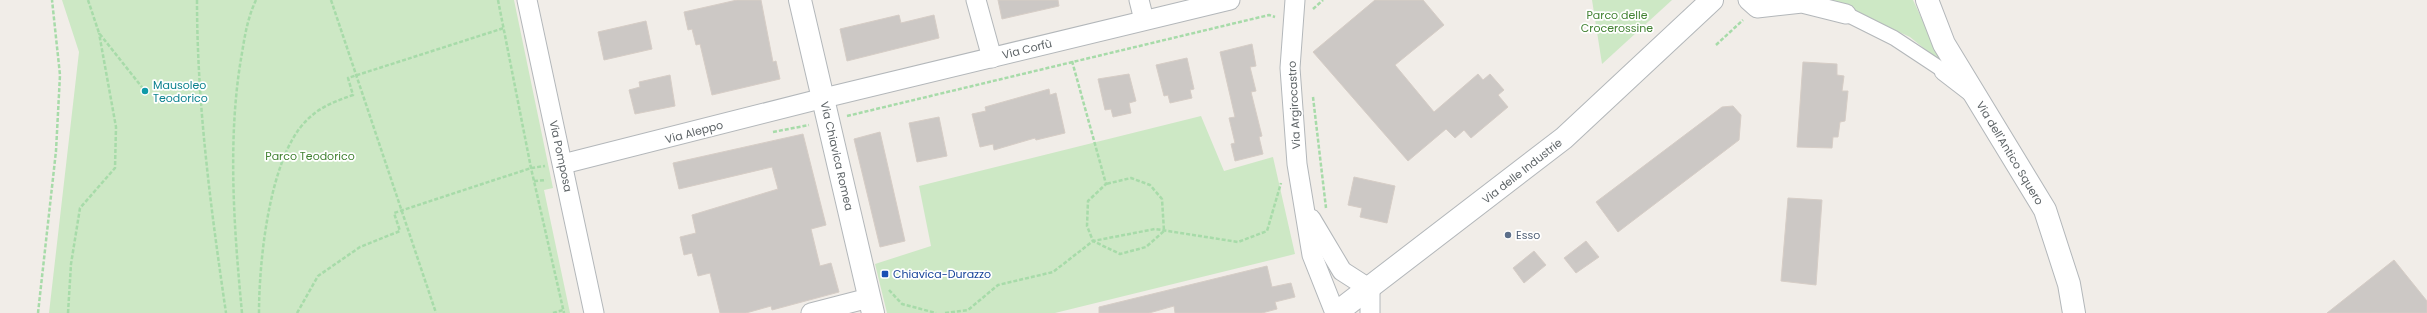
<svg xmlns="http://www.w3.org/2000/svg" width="2427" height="313" font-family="Poppins,sans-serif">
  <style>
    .green { fill: #cde8c5 }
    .building { fill: #ccc8c5; stroke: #d6cdc6 }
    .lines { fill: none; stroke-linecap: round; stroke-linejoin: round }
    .pedestrian-casing { stroke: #b3b7ba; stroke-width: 16 }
    .minor-casing { stroke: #b3b7ba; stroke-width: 21 }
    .tertiary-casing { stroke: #b3b7ba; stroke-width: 24 }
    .path { stroke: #a7dba9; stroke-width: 2.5; stroke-dasharray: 4 2; stroke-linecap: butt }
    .pedestrian { stroke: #fff; stroke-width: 14 }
    .minor { stroke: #fff; stroke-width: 19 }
    .tertiary { stroke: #fff; stroke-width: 22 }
    .culture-dot { fill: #0f9aa8; stroke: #fff; stroke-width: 1.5 }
    .service-dot { fill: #5c6f8a; stroke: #fff; stroke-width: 1.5 }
    .transit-dot { fill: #1a4fb4; stroke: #fff; stroke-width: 1.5 }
    .labels { text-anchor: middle; stroke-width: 3.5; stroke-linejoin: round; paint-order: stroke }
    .park-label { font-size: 11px; fill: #428233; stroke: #fff }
    .street-label { font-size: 11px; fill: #5f6568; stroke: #fff }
    .culture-label { font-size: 11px; fill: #0d838f; stroke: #fff; text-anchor: start }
    .service-label { font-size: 11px; fill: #4e5e75; stroke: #fff; text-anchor: start }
    .transit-label { font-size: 11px; fill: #164399; stroke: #fff; text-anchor: start }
  </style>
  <rect width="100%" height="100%" fill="#f1ede8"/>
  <g class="green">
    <path d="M62,0H514L553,188L544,190L570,313H49L79,52Z"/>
    <path d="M1592,0H1672L1602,64Z"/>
    <path d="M1829,0H1913L1943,64L1910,37Z"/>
    <path d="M1201,116L1224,171L1273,157L1295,254L1055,313H887L875,264L931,246L919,186Z"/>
  </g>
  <g class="building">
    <path d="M737,0H761L773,62L776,61L780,79L712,95L700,44L696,45L692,29L688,30L684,12Z"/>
    <path d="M998,0H1058L1059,6L1002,19Z"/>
    <path d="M1375,0H1423L1444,25L1395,65L1434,112L1478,74L1483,80L1490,74L1504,90L1498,95L1508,107L1471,138L1464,130L1455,138L1446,129L1408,161L1313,52Z"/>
    <path d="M899,15L901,23L934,15L939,38L847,61L840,29Z"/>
    <path d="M646,21L652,49L604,60L598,32Z"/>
    <path d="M1252,44L1256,66L1250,67L1256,91L1251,92L1262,136L1259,137L1263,154L1235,161L1231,144L1235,143L1229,118L1235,117L1220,52Z"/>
    <path d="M1187,58L1194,89L1190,90L1192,98L1170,103L1168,95L1164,96L1156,65Z"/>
    <path d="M1803,62L1837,64V75L1844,76L1842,91H1848L1845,121L1840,122L1838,137H1833L1832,148L1797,147Z"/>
    <path d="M1129,74L1136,101L1129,103L1131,113L1113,117L1111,109L1105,110L1098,79Z"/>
    <path d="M670,75L675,106L635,114L629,90L640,87L639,82Z"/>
    <path d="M1049,89L1050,95L1056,93L1065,133L1036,140L1035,138L994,150L993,144L980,147L972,114L986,111L985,107Z"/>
    <path d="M1733,106L1741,115L1739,140L1618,232L1596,202L1722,107Z"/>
    <path d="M939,117L947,156L917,162L909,123Z"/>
    <path d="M880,132L905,241L880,247L854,139Z"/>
    <path d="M803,134L826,225L811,229L820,266L831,263L839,292L772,310L771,306L746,313H720L710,273L698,276L692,253L684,255L680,237L696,233L692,215L778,189L772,167L679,189L673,163Z"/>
    <path d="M1354,177L1395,186L1387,223L1360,217L1362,208L1348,205Z"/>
    <path d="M1788,198L1822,200L1816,285L1781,281Z"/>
    <path d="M1586,241L1599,257L1576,273L1564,258Z"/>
    <path d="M1534,251L1546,265L1524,283L1513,268Z"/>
    <path d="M2394,260L2427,301V313H2327Z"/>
    <path d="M1267,266L1272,287L1291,283L1295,297L1275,302L1277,309L1262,313H1175L1174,306L1149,313H1099V307Z"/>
  </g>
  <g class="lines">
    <g class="pedestrian-casing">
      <path id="pedestrian" d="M1846,14L1894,38L1944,71"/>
    </g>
    <g class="minor-casing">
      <g id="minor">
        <path d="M527,0L594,313"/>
        <path d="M976,0L992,58"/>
        <path d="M1139,0L1144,20"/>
        <path d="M1295,0L1290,68L1297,164L1312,255L1335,313"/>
        <path d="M1748,0L1757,8L1802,3L1846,14"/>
        <path d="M1944,71L1970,91"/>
        <path d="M563,164L824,98L1230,0"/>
        <path d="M1311,219L1342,271L1370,289V313"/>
        <path d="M811,313L869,298"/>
      </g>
    </g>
    <g class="tertiary-casing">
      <g id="tertiary">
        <path d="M800,0L873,313"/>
        <path d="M1927,0L1944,44L2045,210L2069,284L2074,313"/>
        <path d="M1336,313L1564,138L1712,0"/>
      </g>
    </g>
    <g class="path">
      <path d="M88,0L99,33L145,91"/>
      <path d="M197,0C197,105 211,210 226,313"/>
      <path d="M331,0L436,313"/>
      <path d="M498,0L531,168L564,313"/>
      <path d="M1313,9L1323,0"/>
      <path d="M1716,45L1743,20"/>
      <path d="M1072,61L1106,184L1088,201L1087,226L1093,241L1120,254L1146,247L1164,231L1162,199L1150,185L1131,178L1106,184"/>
      <path d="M1313,97L1326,208"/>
      <path d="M847,116L1269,15L1275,17"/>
      <path d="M773,132L809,125"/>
      <path d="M534,181L546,180"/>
      <path d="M889,290L902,304L936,313"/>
      <path d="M38,313L56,151L60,75L52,0"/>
      <path d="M68,313L71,264L80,208L115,168L116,127L99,33"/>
      <path d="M242,313C234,229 227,136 242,53C245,34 248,17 256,0"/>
      <path d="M259,313C259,262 269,158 306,121C319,107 336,101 353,95L348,78L504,28"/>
      <path d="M297,313L318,276L360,247L400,231L394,213L531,168L545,166"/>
      <path d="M553,313L563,310"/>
      <path d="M945,313L968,310L998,285L1053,272L1093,241L1155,229L1238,242L1267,231L1281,183"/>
    </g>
    <use href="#pedestrian" class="pedestrian"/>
    <use href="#minor" class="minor"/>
    <use href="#tertiary" class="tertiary"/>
  </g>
  <circle class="culture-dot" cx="145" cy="91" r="4"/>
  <circle class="service-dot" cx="1508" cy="235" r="4"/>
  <rect class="transit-dot" x="881" y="270" width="8" height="8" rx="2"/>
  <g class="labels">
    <g class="park-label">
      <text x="1617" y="19">Parco delle<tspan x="1617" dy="13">Crocerossine</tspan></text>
      <text x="310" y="160">Parco Teodorico</text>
    </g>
    <g class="street-label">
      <text transform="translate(1027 49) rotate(-14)" y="4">Via Corfù</text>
      <text transform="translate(1294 105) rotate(-93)" y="4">Via Argirocastro</text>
      <text transform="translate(694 132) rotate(-15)" y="4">Via Aleppo</text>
      <text transform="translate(2010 153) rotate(59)" y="4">Via dell'Antico Squero</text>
      <text transform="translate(561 156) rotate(78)" y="4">Via Pomposa</text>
      <text transform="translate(837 156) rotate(77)" y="4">Via Chiavica Romea</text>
      <text transform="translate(1522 171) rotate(-38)" y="4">Via delle Industrie</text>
    </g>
    <g class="culture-label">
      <text x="153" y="89">Mausoleo<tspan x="153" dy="13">Teodorico</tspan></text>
    </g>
    <g class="service-label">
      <text x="1516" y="239">Esso</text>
    </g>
    <g class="transit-label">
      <text x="893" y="278">Chiavica-Durazzo</text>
    </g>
  </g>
</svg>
